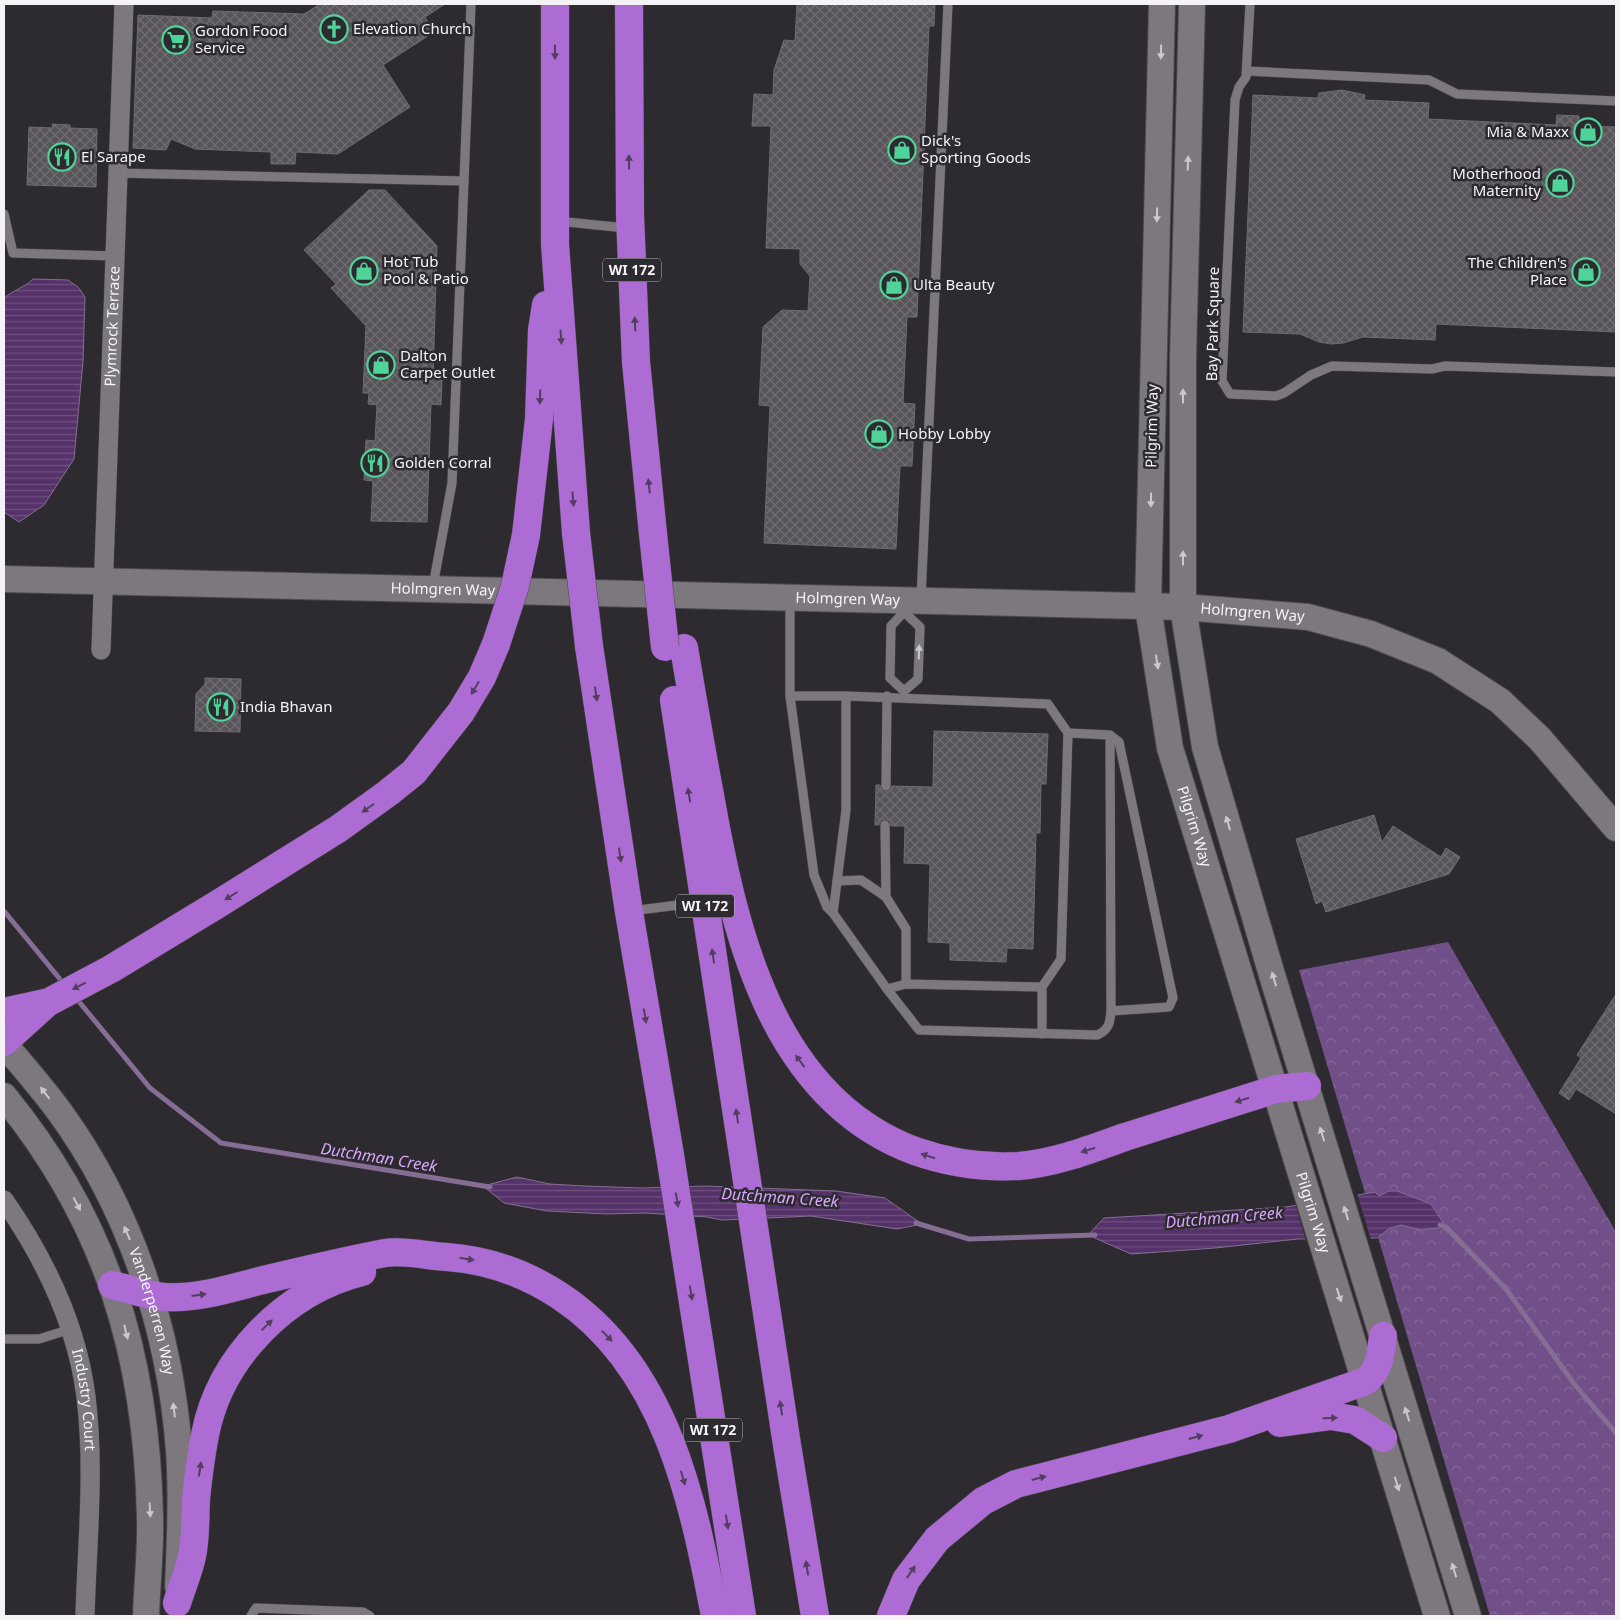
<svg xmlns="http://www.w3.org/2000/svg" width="1620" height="1620" font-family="'Noto Sans',sans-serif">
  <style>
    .forest { fill: url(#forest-crowns) }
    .water { fill: url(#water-rules); stroke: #856d94 }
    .pier { fill: #2d2a30 }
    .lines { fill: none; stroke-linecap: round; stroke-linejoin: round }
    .stream { stroke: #856d94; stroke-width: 5 }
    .building { fill: url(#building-cross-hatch); stroke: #6f6b71 }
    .lane-casing { stroke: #4c494d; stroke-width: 10 }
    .street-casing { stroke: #4c494d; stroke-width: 20 }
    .secondary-casing { stroke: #4c494d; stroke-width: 28 }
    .highway-casing { stroke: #4c494d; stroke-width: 29 }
    .lane { stroke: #7c787e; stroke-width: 9 }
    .street { stroke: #7c787e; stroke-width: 19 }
    .secondary { stroke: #7c787e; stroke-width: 26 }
    .highway { stroke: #ac6cd4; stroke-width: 28 }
    .highway-bridge-casing { stroke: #4c494d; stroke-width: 29; stroke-linecap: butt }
    .highway-bridge { stroke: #ac6cd4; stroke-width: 28 }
    .oneway { fill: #533e61 }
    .oneway2 { fill: #cbc8cc }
    .labels { text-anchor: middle; stroke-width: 5; stroke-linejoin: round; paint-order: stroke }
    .shield { fill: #2d2a30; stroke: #b9b7bb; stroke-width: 1 }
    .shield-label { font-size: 14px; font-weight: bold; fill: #f5f3f6 }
    .poi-label { font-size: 15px; fill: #f5f3f6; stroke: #2d2a30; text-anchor: start }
    .street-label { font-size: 15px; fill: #f5f3f6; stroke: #2d2a30 }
    .water-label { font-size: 16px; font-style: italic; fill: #d8a6fa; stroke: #2d2a30 }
  </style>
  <defs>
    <pattern id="forest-crowns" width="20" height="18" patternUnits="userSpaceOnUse" patternTransform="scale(1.25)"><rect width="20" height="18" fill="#714f88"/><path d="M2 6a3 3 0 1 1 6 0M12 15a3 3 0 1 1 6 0" fill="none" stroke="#866999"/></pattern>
    <pattern id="water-rules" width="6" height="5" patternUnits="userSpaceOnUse" patternTransform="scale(1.25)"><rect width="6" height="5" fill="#55336a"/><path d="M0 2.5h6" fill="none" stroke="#6e5180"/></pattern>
    <pattern id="building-cross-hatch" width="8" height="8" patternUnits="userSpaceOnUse" patternTransform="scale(1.25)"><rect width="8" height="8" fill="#57545a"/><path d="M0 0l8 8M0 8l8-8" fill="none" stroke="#706d72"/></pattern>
  </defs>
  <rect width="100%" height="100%" fill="#2d2a30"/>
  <path class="forest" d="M1448,942L1616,1232V1616H1490L1299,970Z"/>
  <g class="water">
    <path d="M33,279L68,280L78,287L85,297L83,361L74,459L44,505L19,522L4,512V298C13,290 24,288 33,279Z"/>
    <path d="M517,1177L550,1184L585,1186L642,1188L706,1186L836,1191L885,1198L922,1224L897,1229L811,1216L722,1220L707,1217L645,1213L607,1214L547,1211L504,1203L483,1186Z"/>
    <path d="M1389,1191H1397L1431,1204L1446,1227L1421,1230L1401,1225L1390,1228L1377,1238L1298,1239L1215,1248L1131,1254L1088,1235L1104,1218L1286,1207L1375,1192L1379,1196Z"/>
  </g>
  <path class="pier" d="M1357,1193L1371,1240L1306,1241L1295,1203Z"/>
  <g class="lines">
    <g class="stream">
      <path d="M4,911L64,984"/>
      <path d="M76,998L150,1088L221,1143L490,1187"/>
      <path d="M916,1223L969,1239L1095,1235"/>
      <path d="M1440,1225L1446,1227L1506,1289L1575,1385L1616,1433"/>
    </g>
  </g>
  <g class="building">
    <path d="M320,4H445L425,17L434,32L383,65L410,107L338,154L296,152L295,164H271V152L195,149L171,139L166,150L133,148L138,15L212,18L213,11L304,14Z"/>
    <path d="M797,4H935L934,26H929L917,317H907L903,403L915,404L912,466H900L896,549L764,543L770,406L759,405L763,327L782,310L808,311L810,276L800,264V249L766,248L771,126H752L754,94L773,95L774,70L784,40L795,41Z"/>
    <path d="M1342,90L1365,95L1364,100L1429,103L1428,119L1556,125L1557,115L1579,116V126L1616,127V332L1436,324L1435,340L1363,337L1343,343L1331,344L1319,342L1300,334L1243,332L1253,95L1318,98L1319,93Z"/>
    <path d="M52,124L70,125V128L97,129L96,187L27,185L29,127L53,128Z"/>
    <path d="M369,190H385L437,246L433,379L442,380L441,405L431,404L427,522L371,521L373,481L364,480L366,440L375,441L377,405L368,404L369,393H363L366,326L331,288L336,284L304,250Z"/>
    <path d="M205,678L241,679L240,732L195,731L196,694L205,684Z"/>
    <path d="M934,731L1048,734L1046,784H1041L1040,833H1036L1033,949L1007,948L1006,962L950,960V943L928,942L930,864L904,863L905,826H891L890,821L885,819L881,820L879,825H875L876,785H880L881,789L885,792L889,791L892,786L933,787Z"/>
    <path d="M1374,815L1382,842L1393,826L1441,857L1446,848L1460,857L1449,874L1326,912L1322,901L1316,904L1296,839Z"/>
    <path d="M1616,994V1114L1576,1089L1569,1100L1559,1093L1581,1058L1577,1055Z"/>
  </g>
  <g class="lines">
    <g class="lane-casing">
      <g id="lane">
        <path d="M1250,4L1246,77L1239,87L1235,100L1222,381L1230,394L1276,396L1284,393L1311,375L1332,366L1432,369L1445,366L1616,372"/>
        <path d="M1247,71L1429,80L1457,94L1616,101"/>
        <path d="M118,173L464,181"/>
        <path d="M4,214L13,253L115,256"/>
        <path d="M557,221L626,228"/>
        <path d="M433,586L452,483L471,4"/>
        <path d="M921,598L948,4"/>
        <path d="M790,599V696L814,875L827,907L833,913"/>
        <path d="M904,612L920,627L918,679L904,691L890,678L891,626L904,612L905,602"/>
        <path d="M790,696H846"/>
        <path d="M846,696L1048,704L1068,733L1061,959L1042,987L906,984L887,989L833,913L846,810Z"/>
        <path d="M1068,733L1110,735L1119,742L1173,998L1169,1007L1111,1011L1110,735"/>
        <path d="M886,786L887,696"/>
        <path d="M885,825L886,897L906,929V984"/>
        <path d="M837,881L861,880L886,897"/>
        <path d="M631,911L702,902"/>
        <path d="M887,989L919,1030L1097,1035C1109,1030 1110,1023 1111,1011"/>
        <path d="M1042,1034V987"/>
        <path d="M4,1339H39L71,1329"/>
        <path d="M251,1616L256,1608L363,1612L370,1616"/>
      </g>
    </g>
    <g class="street-casing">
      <g id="street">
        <path id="s1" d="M101,650L124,4"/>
        <path id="s2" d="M4,1200C45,1259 77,1324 86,1397C95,1469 87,1544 85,1616"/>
      </g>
    </g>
    <g class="secondary-casing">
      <g id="secondary">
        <path id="s3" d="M1162,4L1148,607L1170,748L1437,1616"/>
        <path d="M1192,4L1183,358V607L1205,747L1272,975L1468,1616"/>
        <path id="s4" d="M4,579L1183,607L1308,617L1371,634L1438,661L1500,701L1540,739L1616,828"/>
        <path id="s5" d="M4,1044C23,1066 42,1088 59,1111C130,1208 170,1330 179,1450C182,1495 180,1541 178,1586"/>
        <path d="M4,1096C107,1222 147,1356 150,1518C151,1550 147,1584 146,1616"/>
      </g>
    </g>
    <g class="highway-casing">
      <g id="highway">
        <path d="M555,4V244L576,533"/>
        <path d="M629,4L630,215L636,362L653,534"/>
        <path d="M526,535L539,419L542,330L546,305"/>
        <path d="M589,646L629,912L670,1155L742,1616"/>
        <path d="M684,648C692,695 700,743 709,790C733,926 769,1097 915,1151C949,1163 983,1168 1019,1166C1056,1163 1091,1149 1125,1137C1176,1121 1226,1105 1276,1089L1307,1086"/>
        <path d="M674,700L787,1445L815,1616"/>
        <path d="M4,1012L45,1003"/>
        <path d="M4,1042L47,1003L111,969L218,904L338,829L388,793L414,772L461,712L482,677L496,644"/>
        <path d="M112,1285C130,1289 147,1296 165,1297C197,1299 228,1289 259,1281C301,1271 343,1261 385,1253C404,1250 428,1256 447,1257C489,1260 525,1273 560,1296C666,1366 693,1500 715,1616"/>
        <path d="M1280,1423L1331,1416L1355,1420L1383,1438"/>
        <path d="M177,1603C182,1587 189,1571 192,1556C196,1538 195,1517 196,1499C198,1478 201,1456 205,1435C220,1357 286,1291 362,1272"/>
        <path d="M891,1616L906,1580L937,1539L983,1501L1016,1484L1229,1429L1366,1381C1380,1370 1381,1352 1383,1336"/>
      </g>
    </g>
    <use href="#lane" class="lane"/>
    <use href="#street" class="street"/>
    <use href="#secondary" class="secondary"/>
    <use href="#highway" class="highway"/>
    <g class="highway-bridge-casing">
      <g id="highway-bridge">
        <path d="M576,533L589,646"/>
        <path d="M653,534L665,647"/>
        <path d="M496,644L515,586L526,535"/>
      </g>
    </g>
    <use href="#highway-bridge" class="highway-bridge"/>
  </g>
  <defs><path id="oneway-solid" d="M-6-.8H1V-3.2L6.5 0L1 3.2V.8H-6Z" transform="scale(1.25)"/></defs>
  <g class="oneway">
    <use href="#oneway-solid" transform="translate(555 52) rotate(90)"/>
    <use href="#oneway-solid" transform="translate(629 162) rotate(-90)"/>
    <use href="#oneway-solid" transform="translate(635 324) rotate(-93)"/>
    <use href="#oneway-solid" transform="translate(561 337) rotate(86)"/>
    <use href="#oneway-solid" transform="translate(540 397) rotate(92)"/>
    <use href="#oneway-solid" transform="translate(649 486) rotate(-96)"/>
    <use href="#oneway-solid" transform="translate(573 499) rotate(85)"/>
    <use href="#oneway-solid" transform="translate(475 688) rotate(121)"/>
    <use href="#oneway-solid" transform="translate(596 694) rotate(82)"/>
    <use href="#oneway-solid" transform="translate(689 795) rotate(-99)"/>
    <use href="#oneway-solid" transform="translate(368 808) rotate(145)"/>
    <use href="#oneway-solid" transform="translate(620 855) rotate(82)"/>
    <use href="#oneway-solid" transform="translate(231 896) rotate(148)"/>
    <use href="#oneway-solid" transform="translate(713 956) rotate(-98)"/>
    <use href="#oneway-solid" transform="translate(79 986) rotate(153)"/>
    <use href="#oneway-solid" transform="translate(645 1016) rotate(81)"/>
    <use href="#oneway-solid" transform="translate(800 1061) rotate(-126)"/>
    <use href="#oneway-solid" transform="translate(1242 1100) rotate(162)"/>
    <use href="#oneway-solid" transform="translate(737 1116) rotate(-98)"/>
    <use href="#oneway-solid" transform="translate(1088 1150) rotate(162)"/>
    <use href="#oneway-solid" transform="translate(928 1156) rotate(-162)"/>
    <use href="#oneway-solid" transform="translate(677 1200) rotate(81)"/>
    <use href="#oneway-solid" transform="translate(467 1259) rotate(9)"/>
    <use href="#oneway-solid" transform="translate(691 1293) rotate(81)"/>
    <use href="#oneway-solid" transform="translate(199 1295) rotate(-8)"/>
    <use href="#oneway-solid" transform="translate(267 1325) rotate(-44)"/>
    <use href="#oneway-solid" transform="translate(607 1336) rotate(46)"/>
    <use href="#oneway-solid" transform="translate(781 1408) rotate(-99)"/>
    <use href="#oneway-solid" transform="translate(1330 1418) rotate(-1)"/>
    <use href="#oneway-solid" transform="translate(1196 1437) rotate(-15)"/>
    <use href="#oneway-solid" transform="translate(200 1469) rotate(-81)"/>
    <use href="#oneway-solid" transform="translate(683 1478) rotate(73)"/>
    <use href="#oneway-solid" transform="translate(1039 1478) rotate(-15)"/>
    <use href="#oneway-solid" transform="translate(727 1522) rotate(81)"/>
    <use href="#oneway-solid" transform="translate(807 1568) rotate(-99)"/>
    <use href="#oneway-solid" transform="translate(911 1572) rotate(-55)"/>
  </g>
  <g class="oneway2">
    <use href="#oneway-solid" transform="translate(1161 52) rotate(91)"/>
    <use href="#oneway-solid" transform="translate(1188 163) rotate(-88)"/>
    <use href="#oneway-solid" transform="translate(1157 215) rotate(91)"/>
    <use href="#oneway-solid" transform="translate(1183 396) rotate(-90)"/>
    <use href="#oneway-solid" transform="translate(1151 500) rotate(91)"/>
    <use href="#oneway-solid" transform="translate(1183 558) rotate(-90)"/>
    <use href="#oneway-solid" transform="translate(919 652) rotate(-88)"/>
    <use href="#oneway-solid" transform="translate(1157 662) rotate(81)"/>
    <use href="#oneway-solid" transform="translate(1228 823) rotate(-106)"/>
    <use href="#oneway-solid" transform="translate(1274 979) rotate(-107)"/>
    <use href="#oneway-solid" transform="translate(45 1093) rotate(-128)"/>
    <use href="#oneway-solid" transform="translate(1322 1134) rotate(-107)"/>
    <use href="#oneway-solid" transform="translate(77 1204) rotate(62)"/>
    <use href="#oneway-solid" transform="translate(1346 1213) rotate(-107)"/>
    <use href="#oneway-solid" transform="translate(127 1233) rotate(-113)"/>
    <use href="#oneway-solid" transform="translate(1339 1295) rotate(72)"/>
    <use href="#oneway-solid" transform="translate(126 1332) rotate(76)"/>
    <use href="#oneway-solid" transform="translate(174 1410) rotate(-97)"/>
    <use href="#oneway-solid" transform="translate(1407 1414) rotate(-107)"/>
    <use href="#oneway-solid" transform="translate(1397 1484) rotate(73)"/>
    <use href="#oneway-solid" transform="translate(150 1510) rotate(87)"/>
    <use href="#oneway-solid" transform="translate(1454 1570) rotate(-107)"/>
  </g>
  <defs>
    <g id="church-ring" transform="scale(1.4375)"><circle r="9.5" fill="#2d2a30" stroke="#4fd399" stroke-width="1.5"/><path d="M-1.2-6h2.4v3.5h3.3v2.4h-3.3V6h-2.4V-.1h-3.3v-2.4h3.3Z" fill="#4fd399"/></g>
    <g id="supermarket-ring" transform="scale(1.4375)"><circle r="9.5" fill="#2d2a30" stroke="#4fd399" stroke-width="1.5"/><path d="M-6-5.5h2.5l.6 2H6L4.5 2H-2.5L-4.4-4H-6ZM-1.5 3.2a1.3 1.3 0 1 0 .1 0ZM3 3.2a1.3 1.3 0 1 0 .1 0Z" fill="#4fd399"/></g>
    <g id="shop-ring" transform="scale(1.4375)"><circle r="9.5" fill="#2d2a30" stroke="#4fd399" stroke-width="1.5"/><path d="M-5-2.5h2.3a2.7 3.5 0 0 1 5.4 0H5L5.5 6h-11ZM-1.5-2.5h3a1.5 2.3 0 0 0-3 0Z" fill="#4fd399"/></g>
    <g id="restaurant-ring" transform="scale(1.4375)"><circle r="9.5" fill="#2d2a30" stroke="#4fd399" stroke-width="1.5"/><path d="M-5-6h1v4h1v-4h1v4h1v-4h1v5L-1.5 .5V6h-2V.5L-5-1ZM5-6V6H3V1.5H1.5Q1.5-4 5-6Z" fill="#4fd399"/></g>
  </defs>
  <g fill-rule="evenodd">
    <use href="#church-ring" x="334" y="29"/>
    <use href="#supermarket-ring" x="176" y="40"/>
    <use href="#shop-ring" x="1588" y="132"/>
    <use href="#shop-ring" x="902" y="150"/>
    <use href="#restaurant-ring" x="62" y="157"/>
    <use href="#shop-ring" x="1560" y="183"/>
    <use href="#shop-ring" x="364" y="271"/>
    <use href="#shop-ring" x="1586" y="272"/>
    <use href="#shop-ring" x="894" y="285"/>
    <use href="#shop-ring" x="381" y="365"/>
    <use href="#shop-ring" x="879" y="434"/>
    <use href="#restaurant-ring" x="375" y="463"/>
    <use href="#restaurant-ring" x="221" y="707"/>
  </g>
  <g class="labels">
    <g class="shield">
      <rect x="603" y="258.5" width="58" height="23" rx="4"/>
      <rect x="676" y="894.5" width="58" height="23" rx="4"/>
      <rect x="684" y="1418.5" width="58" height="23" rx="4"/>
    </g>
    <g class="shield-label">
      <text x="632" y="275">WI 172</text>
      <text x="705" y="911">WI 172</text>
      <text x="713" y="1435">WI 172</text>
    </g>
    <g class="poi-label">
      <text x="353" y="34">Elevation Church</text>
      <text x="195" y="36">Gordon Food<tspan x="195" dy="17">Service</tspan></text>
      <text x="1569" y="137" text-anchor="end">Mia &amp; Maxx</text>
      <text x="921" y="146">Dick's<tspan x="921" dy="17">Sporting Goods</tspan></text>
      <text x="81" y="162">El Sarape</text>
      <text x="1541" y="179" text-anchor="end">Motherhood<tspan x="1541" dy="17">Maternity</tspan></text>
      <text x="383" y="267">Hot Tub<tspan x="383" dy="17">Pool &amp; Patio</tspan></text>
      <text x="1567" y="268" text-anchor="end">The Children's<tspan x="1567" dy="17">Place</tspan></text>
      <text x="913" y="290">Ulta Beauty</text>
      <text x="400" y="361">Dalton<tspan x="400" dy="17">Carpet Outlet</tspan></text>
      <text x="898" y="439">Hobby Lobby</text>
      <text x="394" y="468">Golden Corral</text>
      <text x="240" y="712">India Bhavan</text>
    </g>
    <g class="street-label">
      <text transform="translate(1213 324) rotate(-89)" y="5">Bay Park Square</text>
      <text dy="5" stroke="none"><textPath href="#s1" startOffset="324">Plymrock Terrace</textPath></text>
      <text transform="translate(1152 426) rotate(-89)" y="5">Pilgrim Way</text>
      <text dy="5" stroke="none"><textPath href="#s4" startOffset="439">Holmgren Way</textPath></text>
      <text dy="5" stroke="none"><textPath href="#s4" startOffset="844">Holmgren Way</textPath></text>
      <text dy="5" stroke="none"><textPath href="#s4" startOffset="1249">Holmgren Way</textPath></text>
      <text dy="5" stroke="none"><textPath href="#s3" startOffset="828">Pilgrim Way</textPath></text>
      <text dy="5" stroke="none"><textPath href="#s3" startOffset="1232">Pilgrim Way</textPath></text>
      <text dy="5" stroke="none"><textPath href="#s5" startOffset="309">Vanderperren Way</textPath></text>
      <text dy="5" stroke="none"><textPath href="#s2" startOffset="218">Industry Court</textPath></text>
    </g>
    <g class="water-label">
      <text transform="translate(379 1157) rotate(9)" y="6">Dutchman Creek</text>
      <text transform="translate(780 1197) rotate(4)" y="6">Dutchman Creek</text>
      <text transform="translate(1224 1217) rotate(-5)" y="6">Dutchman Creek</text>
    </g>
  </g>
  <rect width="1620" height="1620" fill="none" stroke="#f5f3f6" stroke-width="10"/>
</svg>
